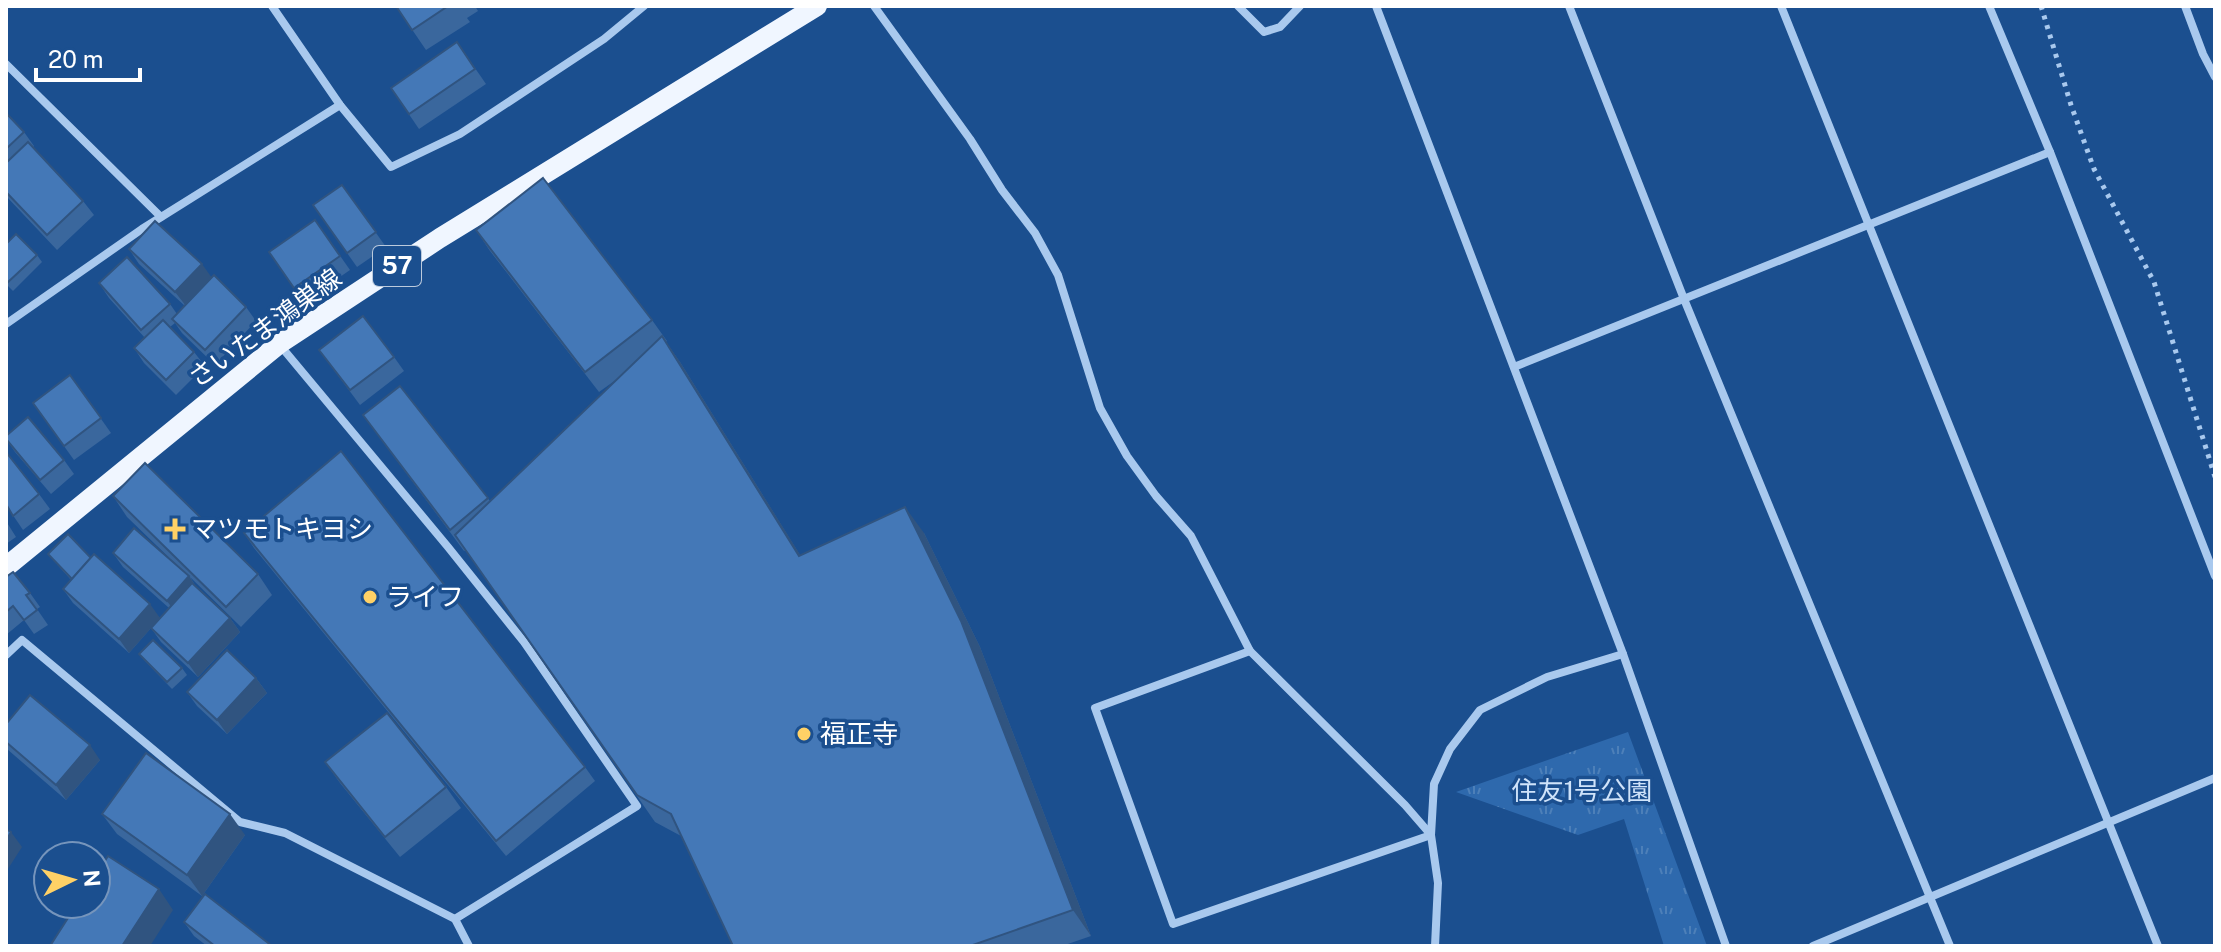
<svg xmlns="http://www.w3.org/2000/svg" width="2221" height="952" font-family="'Public Sans','Noto Sans JP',sans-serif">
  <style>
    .park { fill: url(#park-tufts) }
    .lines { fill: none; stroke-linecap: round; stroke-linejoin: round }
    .path { stroke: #a9c9ee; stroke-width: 5; stroke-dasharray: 4 6; stroke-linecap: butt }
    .street { stroke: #a9c9ee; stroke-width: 8 }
    .primary { stroke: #f0f6ff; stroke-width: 20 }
    .wall { fill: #3a679d }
    .shaded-wall { fill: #305480 }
    .building { fill: #4478b7; stroke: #305480; stroke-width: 2 }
    .poi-dot { fill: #ffd166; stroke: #1b4f8f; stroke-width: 3 }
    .labels { text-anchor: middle; stroke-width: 7; stroke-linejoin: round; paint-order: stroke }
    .shield { fill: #1b4f8f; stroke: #bbcadd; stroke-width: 2 }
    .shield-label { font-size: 24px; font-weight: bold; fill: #fff }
    .street-label { font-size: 26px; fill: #fff; stroke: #1b4f8f }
    .poi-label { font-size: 26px; fill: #fff; stroke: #1b4f8f; text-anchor: start }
    .park-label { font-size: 26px; fill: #cfe3fa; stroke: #1b4f8f }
  </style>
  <defs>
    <pattern id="park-tufts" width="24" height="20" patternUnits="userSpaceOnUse" patternTransform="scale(2)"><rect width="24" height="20" fill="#2e69ad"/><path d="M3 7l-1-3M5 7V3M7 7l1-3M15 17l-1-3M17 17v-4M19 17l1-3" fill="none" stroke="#4d80b9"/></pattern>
  </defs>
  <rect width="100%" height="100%" fill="#1b4f8f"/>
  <path class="park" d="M1628,732L1707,946H1664L1624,819L1578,835L1456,792Z"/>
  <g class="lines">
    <path class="path" d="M2041,6L2071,105L2094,169L2154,282L2215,477"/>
    <g class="street">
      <path d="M272,6L340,105L391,167L460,134L604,39L644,6"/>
      <path d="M874,6L970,139L1002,190L1035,233L1058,275L1100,408L1127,456L1156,496L1191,536L1250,651L1405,805L1431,835L1438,883L1435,946"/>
      <path d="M1238,6L1264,32L1280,27L1300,6"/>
      <path d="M1376,6L1623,654L1726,946"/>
      <path d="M1569,6L1684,299L1950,946"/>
      <path d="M1781,6L2158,946"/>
      <path d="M1989,6L2050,152L2215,576"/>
      <path d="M2185,6L2203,54L2215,77"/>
      <path d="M6,64L161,217"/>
      <path d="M6,324L142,229L340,105"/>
      <path d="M279,344L448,547L524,642L637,806L455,919"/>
      <path d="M1514,367L2050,152"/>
      <path d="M1250,651L1095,708L1173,924L1431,835L1434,784L1450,749L1480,710L1547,677L1623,654"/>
      <path d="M6,655L22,640L240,822L285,833L455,919L469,946"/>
      <path d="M1813,946L2215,778"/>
    </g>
    <path class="primary" d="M6,567L279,344L440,238L817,6"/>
  </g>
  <g class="wall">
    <path d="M396,6H475L478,11L467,18L470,22L426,50Z"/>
    <path d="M457,42L486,84L419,129L391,88Z"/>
    <path d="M6,113L24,132L34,146L33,148L83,201L94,215L57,250L6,196Z"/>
    <path d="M342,185L386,247L357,267L313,205Z"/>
    <path d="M315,220L350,270L304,302L269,252Z"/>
    <path d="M476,230L652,320L667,341L666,342L680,362L800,555L924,533L980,647L1091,936L1062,946H733L681,836L655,822L466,550L464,551L363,415L400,386L490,501L620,377L599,392L490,251Z"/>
    <path d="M6,244L37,255L42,262L13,291L6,284Z"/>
    <path d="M129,249L211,278L246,307L256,321L215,365L182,333L175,323L170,327L194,352L205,366L176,395L144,363L134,348L145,338L109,298L99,283L170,304L177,314L185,306L139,264Z"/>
    <path d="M319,350L394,357L404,371L360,405Z"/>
    <path d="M70,375L111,433L74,460L33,403Z"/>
    <path d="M6,439L64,460L74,474L51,494L15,452Z"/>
    <path d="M39,494L50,509L23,530L6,505Z"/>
    <path d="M113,496L258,574L272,595L241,627L190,577L195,585L230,618L240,632L198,677L161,642L151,628L129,653L73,603L63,589L71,580L48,554L91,558L160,618L169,608L123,567L113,553L185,573L127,517Z"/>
    <path d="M6,521L16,537L6,544Z"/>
    <path d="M244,533L585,767L595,781L506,856L254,548Z"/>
    <path d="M6,577L30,593L40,607L37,609L48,625L34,634L24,620L6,635Z"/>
    <path d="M139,654L182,668L187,675L172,689L145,661Z"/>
    <path d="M256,678L267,693L227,734L197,706L187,692Z"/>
    <path d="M6,724L100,760L66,800L7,749L6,747Z"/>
    <path d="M325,762L446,787L461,808L400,857L340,783Z"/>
    <path d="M102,814L245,835L202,896L117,834Z"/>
    <path d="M184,922L272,946H207L194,936Z"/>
  </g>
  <g class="shaded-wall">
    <path d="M202,264L212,278L186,306L175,292Z"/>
    <path d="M662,336L680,362L817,582L799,556Z"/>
    <path d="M905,507L924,533L980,647L1091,936L1073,910Z"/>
    <path d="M189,576L199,591L177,615L167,601Z"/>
    <path d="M150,604L160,618L129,653L119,639Z"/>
    <path d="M230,618L240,632L198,677L188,663Z"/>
    <path d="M256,678L267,693L227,734L217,720Z"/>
    <path d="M90,745L100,760L66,800L56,785Z"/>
    <path d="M230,814L245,835L202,896L187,875Z"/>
    <path d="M11,832L22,847L6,872V841Z"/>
    <path d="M159,889L173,910L150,946H122Z"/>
  </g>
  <g class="building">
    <path d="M396,6H448L412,30Z"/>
    <path d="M457,42L475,69L409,114L391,88Z"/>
    <path d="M6,113L24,132L6,149Z"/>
    <path d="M28,142L83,201L47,235L6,192V163Z"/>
    <path d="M543,178L652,320L585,372L476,230Z"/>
    <path d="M342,185L376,232L347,253L313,205Z"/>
    <path d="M315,220L340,256L294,288L269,252Z"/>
    <path d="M155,221L202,264L175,292L129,249Z"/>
    <path d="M16,234L37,255L7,283L6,282V244Z"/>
    <path d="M127,257L170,304L141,330L99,283Z"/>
    <path d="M214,275L246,307L205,350L172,319Z"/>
    <path d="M363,316L394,357L350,390L319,350Z"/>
    <path d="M163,320L194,352L166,380L134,348Z"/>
    <path d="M662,336L799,556L905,507L961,621L1073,910L970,946H733L671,814L637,795L455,535Z"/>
    <path d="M70,375L101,418L64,446L33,403Z"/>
    <path d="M400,386L488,498L450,530L363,415Z"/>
    <path d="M28,417L64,460L40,480L6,439V436Z"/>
    <path d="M341,451L585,767L496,841L244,533Z"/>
    <path d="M6,452L39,494L13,516L6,504Z"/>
    <path d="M145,463L258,574L226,607L113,496Z"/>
    <path d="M134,528L189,576L167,601L113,553Z"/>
    <path d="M68,534L91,558L72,579L48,554Z"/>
    <path d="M94,554L150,604L119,639L63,589Z"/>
    <path d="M13,572L30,593L26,595L37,610L24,620L13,606L6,612V577Z"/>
    <path d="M192,583L230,618L188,663L151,628Z"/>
    <path d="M153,640L182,668L167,682L139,654Z"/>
    <path d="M227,650L256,678L217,720L187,692Z"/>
    <path d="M30,695L90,745L56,785L6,742V724Z"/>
    <path d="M387,713L446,787L385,837L325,762Z"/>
    <path d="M146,753L230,814L187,875L102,814Z"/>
    <path d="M6,829L11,832L6,841Z"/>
    <path d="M108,856L159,889L122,946H50L77,904H96V875Z"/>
    <path d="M205,894L272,946H215L184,922Z"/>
  </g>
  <g class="poi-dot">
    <path d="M171 517h8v8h8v8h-8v8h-8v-8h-8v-8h8z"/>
    <circle cx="370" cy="597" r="8"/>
    <circle cx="804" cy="734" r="8"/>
  </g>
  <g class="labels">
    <rect class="shield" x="373" y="246" width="48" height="40" rx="6"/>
    <g class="shield-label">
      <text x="397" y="274">57</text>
    </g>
    <g class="street-label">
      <text transform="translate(265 328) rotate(-36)" y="9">さいたま鴻巣線</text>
    </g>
    <g class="poi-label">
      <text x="191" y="538">マツモトキヨシ</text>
      <text x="386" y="606">ライフ</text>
      <text x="820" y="743">福正寺</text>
    </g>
    <g class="park-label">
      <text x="1582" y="800">住友1号公園</text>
    </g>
  </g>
  <rect width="2221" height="952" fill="none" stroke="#ffffff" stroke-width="16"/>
  <g transform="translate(72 880) rotate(85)"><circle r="38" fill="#1b4f8f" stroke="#7695bc" stroke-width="2"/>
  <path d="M0-6L14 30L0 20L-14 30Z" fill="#ffd166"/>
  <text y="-12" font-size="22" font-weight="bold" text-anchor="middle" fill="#ffffff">N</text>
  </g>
  <path d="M36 68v12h104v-12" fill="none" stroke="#ffffff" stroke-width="4"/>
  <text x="48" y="68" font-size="24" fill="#ffffff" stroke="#1b4f8f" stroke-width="6" paint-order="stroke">20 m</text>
</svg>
